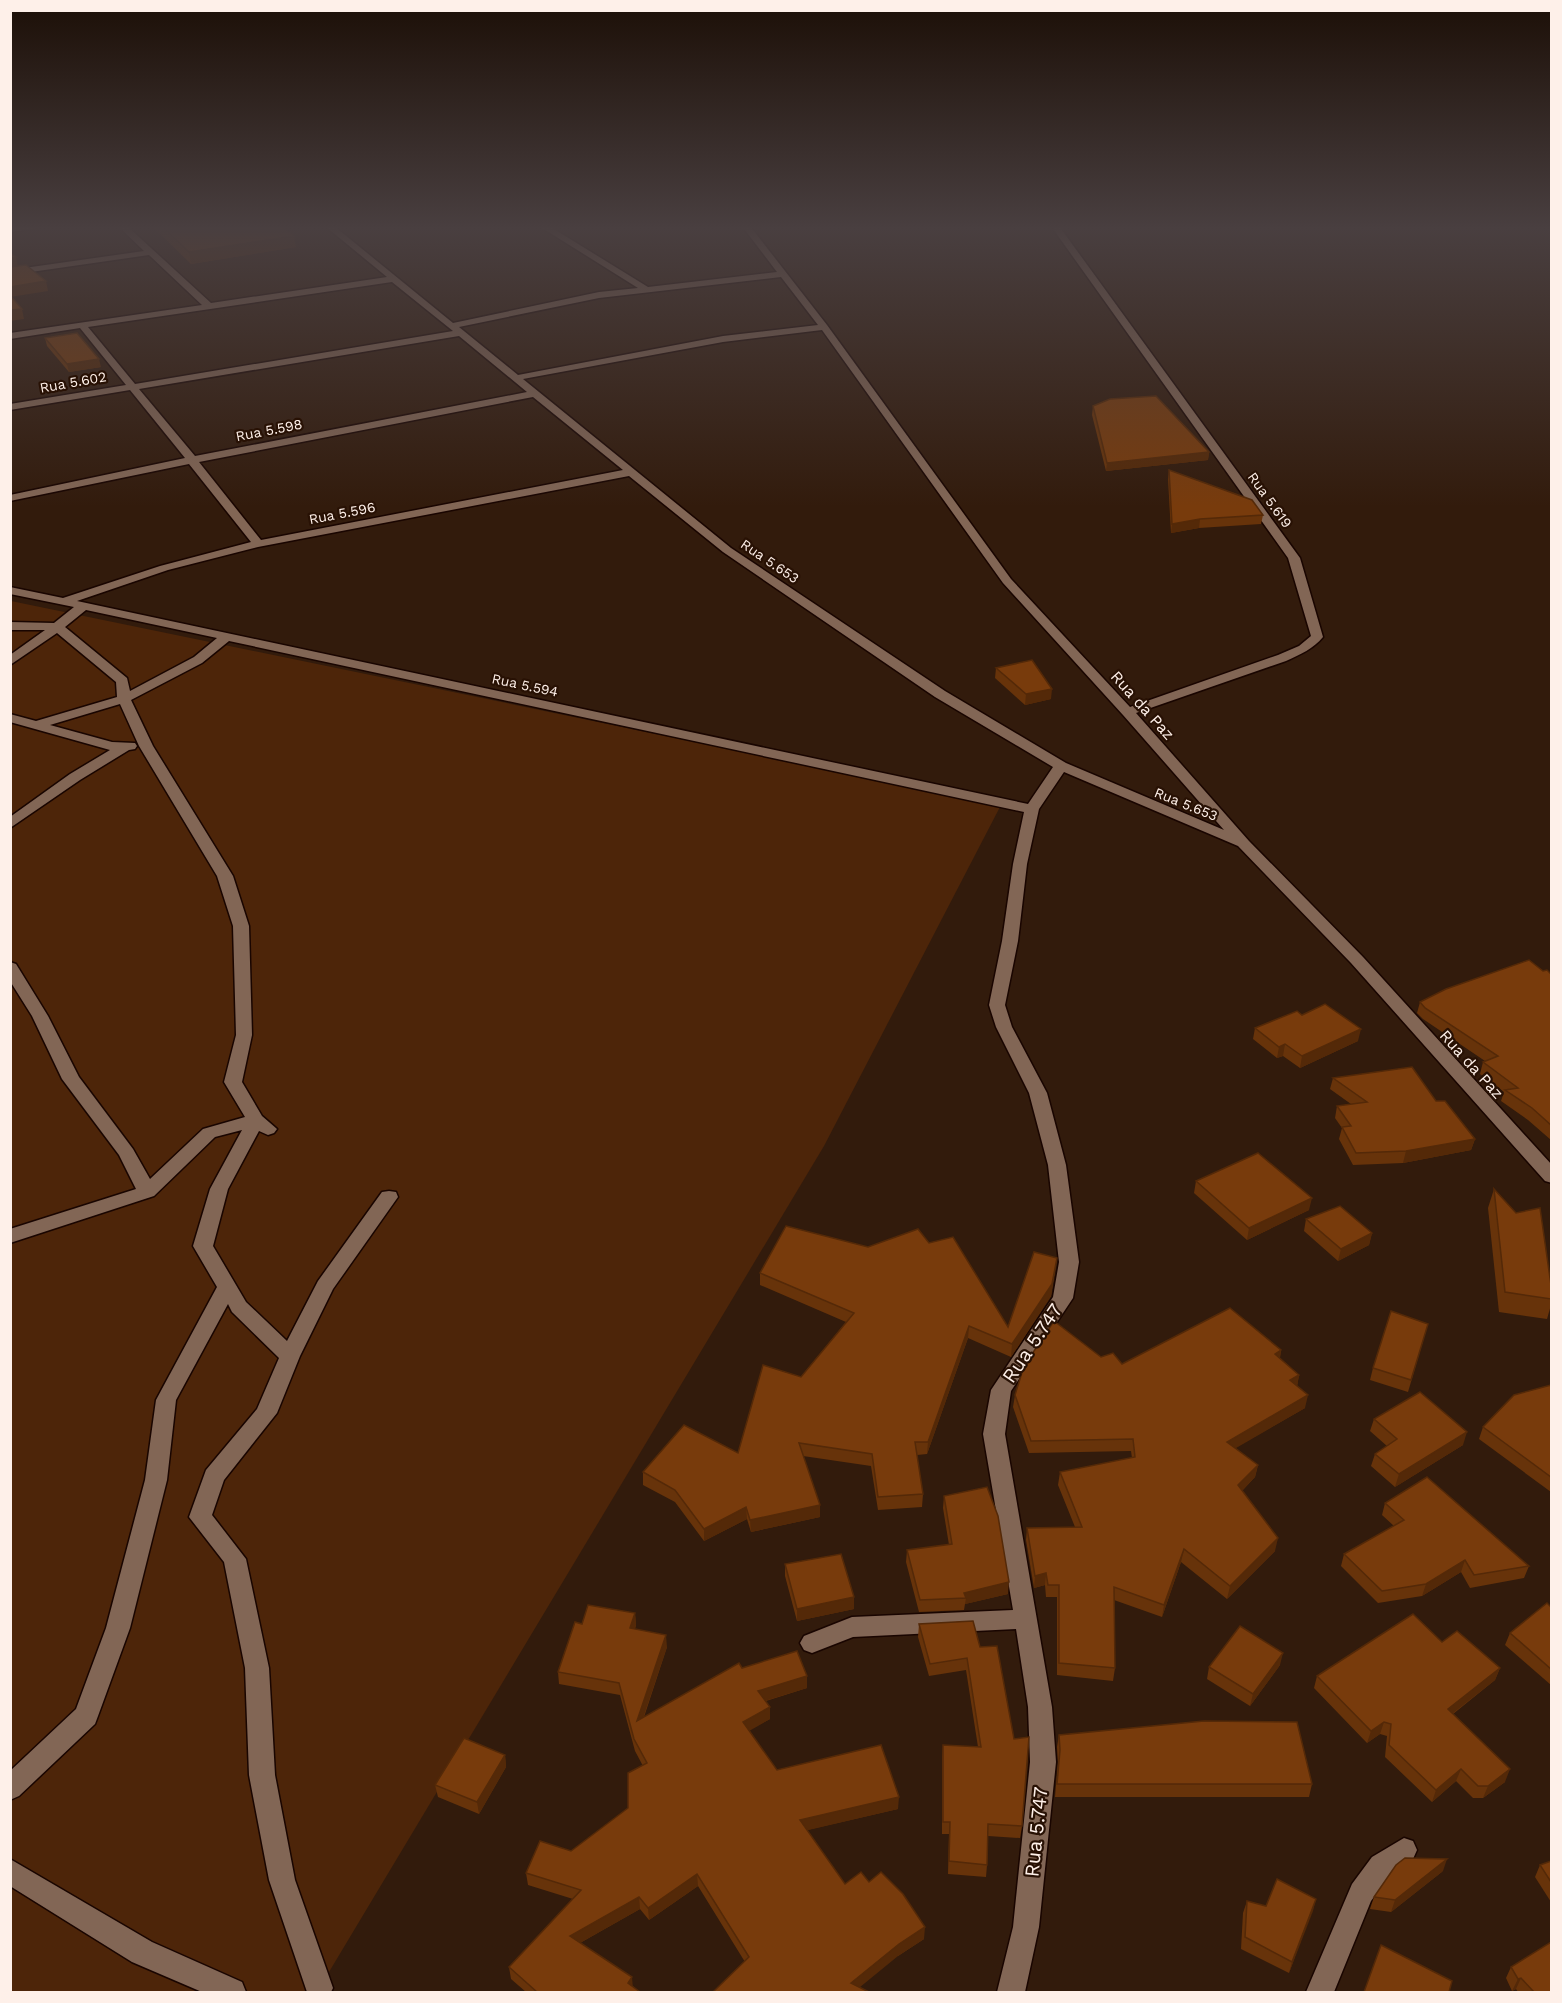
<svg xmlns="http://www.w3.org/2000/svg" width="1562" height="2003" font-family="'Work Sans',sans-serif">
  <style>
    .green { fill: #4d2509 }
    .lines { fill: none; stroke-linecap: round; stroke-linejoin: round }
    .minor-casing { stroke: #190500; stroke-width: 3 }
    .minor { fill: #826655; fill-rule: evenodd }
    .wall { fill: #67330a }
    .shaded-wall { fill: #542908 }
    .building { fill: #783b0c; stroke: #542908; stroke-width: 1.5 }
    .labels { text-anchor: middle; stroke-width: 4.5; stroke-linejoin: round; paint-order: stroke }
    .far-street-label { font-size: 14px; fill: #fef0e9; stroke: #281104 }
    .street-label { font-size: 16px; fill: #fef0e9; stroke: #281104 }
    .near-street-label { font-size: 20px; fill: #fef0e9; stroke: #281104 }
  </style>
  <rect width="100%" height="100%" fill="#321b0c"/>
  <path class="green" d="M11,601L1001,805L824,1146L317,1992H11Z"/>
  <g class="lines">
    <g class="minor-casing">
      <g id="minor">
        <path d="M43,226L39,228L10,232V228Z"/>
        <path d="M118,226H127L211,303L387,277L325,226H334L453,323L599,292L638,288L539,226H549L648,287L777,272L742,226H750L827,325L1011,579L1130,707L1278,655L1299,646L1311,636L1288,558L1051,226H1059L1300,558L1323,637C1313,649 1301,654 1286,661L1136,713L1249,841L1363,957L1552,1165V1183L1545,1181L1351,963L1238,846L1064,772L1039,809L1027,864L1018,941L1005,1005L1012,1027L1047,1093L1066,1165L1079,1262L1073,1298L1011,1391L1005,1434L1052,1707L1056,1762L1039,1927L1025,1992H997L1013,1927L1030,1762L1028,1707L1016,1629L853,1637L812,1653L804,1650L800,1643L804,1636L852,1617L1013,1610L983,1434L991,1390L1053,1297L1059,1262L1048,1165L1029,1093L996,1027L989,1005L1002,941L1013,864L1024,812L229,641L202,663L131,700L153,746L233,876L249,926L252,1035L242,1082L262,1116L277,1129L274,1133L268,1135L259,1131L228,1189L213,1246L246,1302L287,1341L318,1281L382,1192L389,1191L396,1192L398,1197L333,1289L300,1356L277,1413L224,1480L212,1515L246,1559L269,1668L275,1775L295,1880L333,1988L331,1992H307L269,1880L249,1775L245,1668L224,1562L189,1517L206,1470L257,1409L279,1358L232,1312L228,1304L176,1400L167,1480L130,1628L98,1716L95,1724L19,1796L10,1800V1771L76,1709L106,1628L145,1480L156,1400L217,1287L193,1246L210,1189L242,1130L215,1137L154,1196L10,1243V1229L136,1189L119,1155L62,1079L32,1016L10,981V962L16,964L48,1016L79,1077L133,1149L150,1179L203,1129L245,1117L224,1082L236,1035L233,926L217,876L139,746L120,704L50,725L112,742L135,743L137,746L135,749L129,750L80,780L10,828V817L70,774L110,750L10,722V714L36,721L117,697L116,682L57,633L10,665V655L45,630H10V622L54,623L74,607L10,594V587L63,598L160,566L251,542L189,464L10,501V495L185,458L130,390L10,410V404L126,385L80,328L10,339V333L202,305L149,255L10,275V270L144,251ZM781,277L818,325L723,336L518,375L459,327L599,298ZM392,282L453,331L135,384L88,327ZM822,330L1003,583L1123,715L1224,830L1066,763L945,691L731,548L523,379L723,342ZM459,336L527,392L195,456L139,389ZM533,397L623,470L261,540L199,462ZM629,476L723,552L935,697L1053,767L1028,804L77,601L168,570L258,547ZM86,610L217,638L194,657L130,691L127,678L65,627Z"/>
        <path d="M1404,1838L1413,1841L1417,1850L1413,1859L1390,1875L1371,1901L1334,1992H1306L1352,1884L1372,1857Z"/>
        <path d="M10,1859L152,1942L242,1982L246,1992H202L132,1962L10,1886Z"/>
      </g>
    </g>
    <use href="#minor" class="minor"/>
  </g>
  <g class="wall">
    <path d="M152,226H281L296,247L191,264Z"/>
    <path d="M45,338L101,367L69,372L47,346Z"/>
    <path d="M1093,406L1209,452L1208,460L1106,471L1092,415Z"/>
    <path d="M1169,470L1263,515L1261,524L1199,528L1171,533L1168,479Z"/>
    <path d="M996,668L1051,699L1025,705L995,678Z"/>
    <path d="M1543,971L1551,974V1140L1528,1120L1501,1101L1504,1092L1480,1074L1483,1062L1485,1061L1423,1019L1417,1013L1420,1002Z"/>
    <path d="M1302,1015L1358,1041L1300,1068L1283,1056L1277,1058L1253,1039L1255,1028Z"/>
    <path d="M1333,1078L1436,1101L1475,1139L1471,1150L1403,1163L1353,1165L1339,1139L1342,1128L1335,1118L1337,1106L1351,1104L1330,1089Z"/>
    <path d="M1196,1181L1309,1210L1247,1240L1194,1193Z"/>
    <path d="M1494,1189L1551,1285V1305L1547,1319L1499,1312L1488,1208Z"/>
    <path d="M1306,1219L1372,1233L1369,1245L1338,1261L1304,1231Z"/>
    <path d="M929,1243L1008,1327L1057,1258L1051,1296L1011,1357L968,1338L927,1454L917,1455L923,1494L922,1507L878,1510L871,1466L803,1456L820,1517L751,1532L747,1519L704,1541L675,1502L643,1485V1472L738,1453L846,1322L760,1285V1273L868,1247Z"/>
    <path d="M1428,1324L1408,1392L1370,1380L1373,1368Z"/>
    <path d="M1281,1350L1280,1358L1299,1375L1297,1386L1305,1408L1235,1448L1258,1465L1255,1477L1242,1491L1275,1551L1227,1599L1181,1562L1162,1617L1114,1600L1115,1668L1113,1681L1057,1675V1597H1046L1045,1585L1034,1588L1026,1540L1027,1528L1075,1527L1058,1485L1060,1472L1132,1458L1131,1451L1029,1453L1013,1407L1015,1395L1101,1357L1122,1364Z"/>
    <path d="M1551,1385V1492L1479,1439L1483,1427Z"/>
    <path d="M1374,1419L1463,1445L1395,1487L1371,1466L1375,1454L1387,1446L1370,1431Z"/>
    <path d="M944,1496L1008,1594L965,1604L964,1610L919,1612L906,1562L907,1550L949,1545L943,1508Z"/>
    <path d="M1385,1503L1529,1566L1524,1578L1470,1588L1461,1572L1422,1596L1378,1603L1341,1566L1344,1554L1394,1526L1382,1515Z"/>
    <path d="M785,1564L854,1609L797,1621L785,1576Z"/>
    <path d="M1551,1607V1685L1505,1645L1510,1633Z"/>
    <path d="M635,1613L636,1625L635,1629L667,1647L644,1717L742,1668L807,1688L766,1701L770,1719L749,1730L777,1770L898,1809L807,1830L845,1884L869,1882L924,1939L898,1956L745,1962L698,1886L649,1920L640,1909L580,1943L640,1992H526L511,1979L509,1967L573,1899L528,1885L526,1873L571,1851L628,1808L643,1766L635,1751L620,1695L559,1684L558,1672L582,1624Z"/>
    <path d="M973,1621L1022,1826L1020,1838L988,1836L987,1865L986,1877L948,1874L949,1834H942V1757L943,1745L978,1747L966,1670L929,1676L918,1637L919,1624Z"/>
    <path d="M1442,1642L1500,1668L1495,1680L1453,1714L1505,1782L1483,1798H1473L1456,1781L1432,1802L1385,1757L1387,1736L1380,1734L1367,1743L1314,1688L1317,1676Z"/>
    <path d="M1280,1665L1250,1706L1207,1679L1209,1667Z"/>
    <path d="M1059,1735L1312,1784L1309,1797H1055L1058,1762L1057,1747Z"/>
    <path d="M505,1755L506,1767L479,1814L438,1797L435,1785Z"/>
    <path d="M1551,1861V1902L1535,1877L1540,1865Z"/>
    <path d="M1443,1871L1391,1912L1370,1909L1374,1897Z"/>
    <path d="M1316,1899L1289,1973L1241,1949L1243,1913L1247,1901L1266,1906Z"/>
    <path d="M1511,1967L1551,1992H1518L1516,1989L1512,1991L1506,1978Z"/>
  </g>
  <g class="shaded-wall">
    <path d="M294,236L296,247L191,264L189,252Z"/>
    <path d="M16,257L18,267L10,268V258Z"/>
    <path d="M46,281L48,291L10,297V287Z"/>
    <path d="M22,309L24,319L10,321V310Z"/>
    <path d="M99,359L101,367L69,372L67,364Z"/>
    <path d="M1209,452L1208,460L1106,471L1107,463Z"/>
    <path d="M1200,519L1199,528L1171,533L1172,524Z"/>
    <path d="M1052,689L1051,699L1025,705L1026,694Z"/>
    <path d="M1361,1029L1358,1041L1300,1068L1302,1056Z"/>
    <path d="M1285,1044L1283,1056L1277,1058L1279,1047Z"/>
    <path d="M1475,1139L1471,1150L1403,1163L1406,1151Z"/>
    <path d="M1312,1198L1309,1210L1247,1240L1249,1228Z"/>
    <path d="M1372,1233L1369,1245L1338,1261L1341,1249Z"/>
    <path d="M1057,1258L1051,1296L1011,1357L1012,1344Z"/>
    <path d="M969,1326L968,1338L927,1454L928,1442Z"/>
    <path d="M1281,1350L1279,1362L1275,1354Z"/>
    <path d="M1299,1375L1297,1388L1290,1380Z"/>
    <path d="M1308,1395L1305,1408L1224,1455L1227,1442Z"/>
    <path d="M1467,1432L1463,1445L1395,1487L1399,1474Z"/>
    <path d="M1258,1465L1255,1477L1235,1498L1238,1485Z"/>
    <path d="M820,1505V1517L751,1532L750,1520Z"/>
    <path d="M746,1507L747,1519L704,1541V1529Z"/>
    <path d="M1278,1538L1275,1551L1227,1599L1230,1586Z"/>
    <path d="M1184,1549L1181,1562L1162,1617L1164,1605Z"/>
    <path d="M1465,1560L1461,1572L1422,1596L1426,1584Z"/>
    <path d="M1046,1573L1045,1585L1034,1588L1035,1576Z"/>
    <path d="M1009,1582L1008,1594L965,1604L966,1598L964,1593Z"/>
    <path d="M854,1597V1609L797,1621V1609Z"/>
    <path d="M635,1613L636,1625L631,1641L630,1628Z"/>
    <path d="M666,1635L667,1647L638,1733L637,1721Z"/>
    <path d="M1283,1653L1280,1665L1250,1706L1253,1694Z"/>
    <path d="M1500,1668L1495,1680L1443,1721L1448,1709Z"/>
    <path d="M807,1676V1688L758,1703V1691Z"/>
    <path d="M770,1707V1719L744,1734L743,1722Z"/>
    <path d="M1384,1722L1380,1734L1367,1743L1371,1731Z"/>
    <path d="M505,1755L506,1767L479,1814L477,1802Z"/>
    <path d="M1461,1769L1456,1781L1432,1802L1436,1790Z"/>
    <path d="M1510,1769L1505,1782L1483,1798L1488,1786Z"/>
    <path d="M899,1797L898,1809L800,1832V1820Z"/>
    <path d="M1447,1859L1443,1871L1391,1912L1395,1900Z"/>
    <path d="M697,1874L698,1886L649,1920L648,1908Z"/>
    <path d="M639,1897L640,1909L571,1948L570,1936Z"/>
    <path d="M1316,1899L1313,1911L1289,1973L1292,1962Z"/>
    <path d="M925,1927L924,1939L898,1956L854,1992L851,1983L899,1944Z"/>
    <path d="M632,1977L633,1989L628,1983Z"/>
    <path d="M1521,1978L1516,1989L1512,1991L1518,1979Z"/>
  </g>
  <g class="building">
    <path d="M162,226H281L294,236L189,252Z"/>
    <path d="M10,253L16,257L10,258Z"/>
    <path d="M26,265L46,281L10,287V267Z"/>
    <path d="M10,295L22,309L10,310Z"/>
    <path d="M77,333L99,359L67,364L45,338Z"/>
    <path d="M1156,396L1209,452L1107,463L1093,406L1110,399Z"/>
    <path d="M1169,470L1252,500L1263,515L1200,519L1172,524Z"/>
    <path d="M1032,660L1052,689L1026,694L996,668Z"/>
    <path d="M1529,960L1543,971L1547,970L1551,974V1125L1532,1108L1505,1090L1518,1088L1483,1062L1498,1056L1425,1008L1420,1002L1446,989Z"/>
    <path d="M1325,1004L1361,1029L1302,1056L1285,1044L1279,1047L1255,1028L1297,1011L1302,1015Z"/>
    <path d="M1412,1067L1436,1101H1445L1475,1139L1406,1151L1356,1153L1342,1127L1351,1126L1337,1106L1367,1102L1333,1078Z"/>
    <path d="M1258,1153L1312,1198L1249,1228L1196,1181Z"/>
    <path d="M1494,1189L1516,1213L1540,1208L1551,1285V1299L1505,1292Z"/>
    <path d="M1340,1206L1372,1233L1341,1249L1306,1219Z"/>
    <path d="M786,1226L868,1247L918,1229L929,1243L953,1237L1008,1327L1034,1252L1057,1258L1052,1284L1012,1344L969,1326L928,1442H915L923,1494L878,1497L872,1454L799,1443L820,1505L750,1520L746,1507L704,1529L675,1490L643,1472L684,1425L738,1453L763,1365L801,1377L854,1313L760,1273Z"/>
    <path d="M1230,1308L1281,1350L1275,1354L1299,1375L1290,1380L1308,1395L1227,1442L1258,1465L1238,1485L1278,1538L1230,1586L1184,1549L1164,1605L1114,1587L1115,1668L1059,1663V1585H1048L1046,1573L1035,1576L1027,1528L1082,1527L1060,1472L1135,1457L1133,1439L1031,1441L1015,1395L1024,1366L1054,1321L1101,1357L1113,1353L1122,1364Z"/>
    <path d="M1391,1311L1428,1324L1411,1380L1373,1368Z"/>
    <path d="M1551,1385V1477L1483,1427L1514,1395Z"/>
    <path d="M1420,1392L1467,1432L1399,1474L1375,1454L1397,1439L1374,1419Z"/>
    <path d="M1427,1477L1529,1566L1474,1575L1465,1560L1426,1584L1382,1591L1344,1554L1404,1520L1385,1503Z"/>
    <path d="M987,1487L998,1516L1009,1582L964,1593L966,1598L920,1600L907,1550L952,1544L944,1496Z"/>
    <path d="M841,1554L854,1597L797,1609L785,1564Z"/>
    <path d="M1547,1603L1551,1607V1669L1510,1633Z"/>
    <path d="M588,1605L635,1613L630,1628L666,1635L637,1721L739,1663L742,1668L797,1651L807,1676L758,1691L770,1707L743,1722L777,1770L881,1745L899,1797L800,1820L845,1884L861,1872L869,1882L881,1872L903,1894L925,1927L899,1944L851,1983L869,1992H713L749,1957L697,1874L648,1908L639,1897L570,1936L632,1977L628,1983L640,1992H537L509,1967L581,1890L526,1873L540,1841L571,1851L628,1808V1773L647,1763L634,1739L619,1683L558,1672L575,1622L582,1624Z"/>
    <path d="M1413,1614L1442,1642L1457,1631L1500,1668L1448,1709L1510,1769L1488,1786H1478L1461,1769L1436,1790L1389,1745L1391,1724L1384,1722L1371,1731L1317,1676Z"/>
    <path d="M973,1621L980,1647L997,1646L1014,1739L1029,1737L1022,1826L988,1824L987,1865L949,1861L950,1822H943V1745L981,1747L967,1658L930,1664L919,1624Z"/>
    <path d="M1240,1626L1283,1653L1253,1694L1209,1667Z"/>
    <path d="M1204,1721L1297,1722L1312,1784H1057L1060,1750L1059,1735Z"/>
    <path d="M464,1738L505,1755L477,1802L435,1785Z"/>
    <path d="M1405,1858L1447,1859L1395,1900L1374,1897L1396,1865Z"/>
    <path d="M1551,1861V1882L1540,1865Z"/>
    <path d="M1277,1879L1316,1899L1292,1962L1245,1937L1247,1901L1266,1906Z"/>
    <path d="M1551,1942V1992H1534L1521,1978L1518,1979L1511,1967Z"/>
    <path d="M1381,1945L1452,1981L1449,1992H1364Z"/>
  </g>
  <linearGradient id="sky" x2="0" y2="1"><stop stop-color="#1c0f07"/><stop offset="0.45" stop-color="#493f40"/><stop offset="1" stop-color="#493f40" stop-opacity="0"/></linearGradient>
  <rect width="1562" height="507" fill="url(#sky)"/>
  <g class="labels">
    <g class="far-street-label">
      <text transform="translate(73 382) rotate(-10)" y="5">Rua 5.602</text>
      <text transform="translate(269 430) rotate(-11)" y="5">Rua 5.598</text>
      <text transform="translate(1270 500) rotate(54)" y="5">Rua 5.619</text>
      <text transform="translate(342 513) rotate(-11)" y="5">Rua 5.596</text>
      <text transform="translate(770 561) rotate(34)" y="5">Rua 5.653</text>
      <text transform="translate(525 685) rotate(12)" y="5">Rua 5.594</text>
      <text transform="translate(1186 804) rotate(22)" y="5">Rua 5.653</text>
    </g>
    <g class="street-label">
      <text transform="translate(1143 705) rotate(48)" y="6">Rua da Paz</text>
      <text transform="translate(1472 1064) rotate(48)" y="6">Rua da Paz</text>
    </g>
    <g class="near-street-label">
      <text transform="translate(1032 1343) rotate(-56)" y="7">Rua 5.747</text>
      <text transform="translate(1036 1832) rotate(-84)" y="7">Rua 5.747</text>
    </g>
  </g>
  <rect width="1562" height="2003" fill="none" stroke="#fef0e9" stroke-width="24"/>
</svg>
